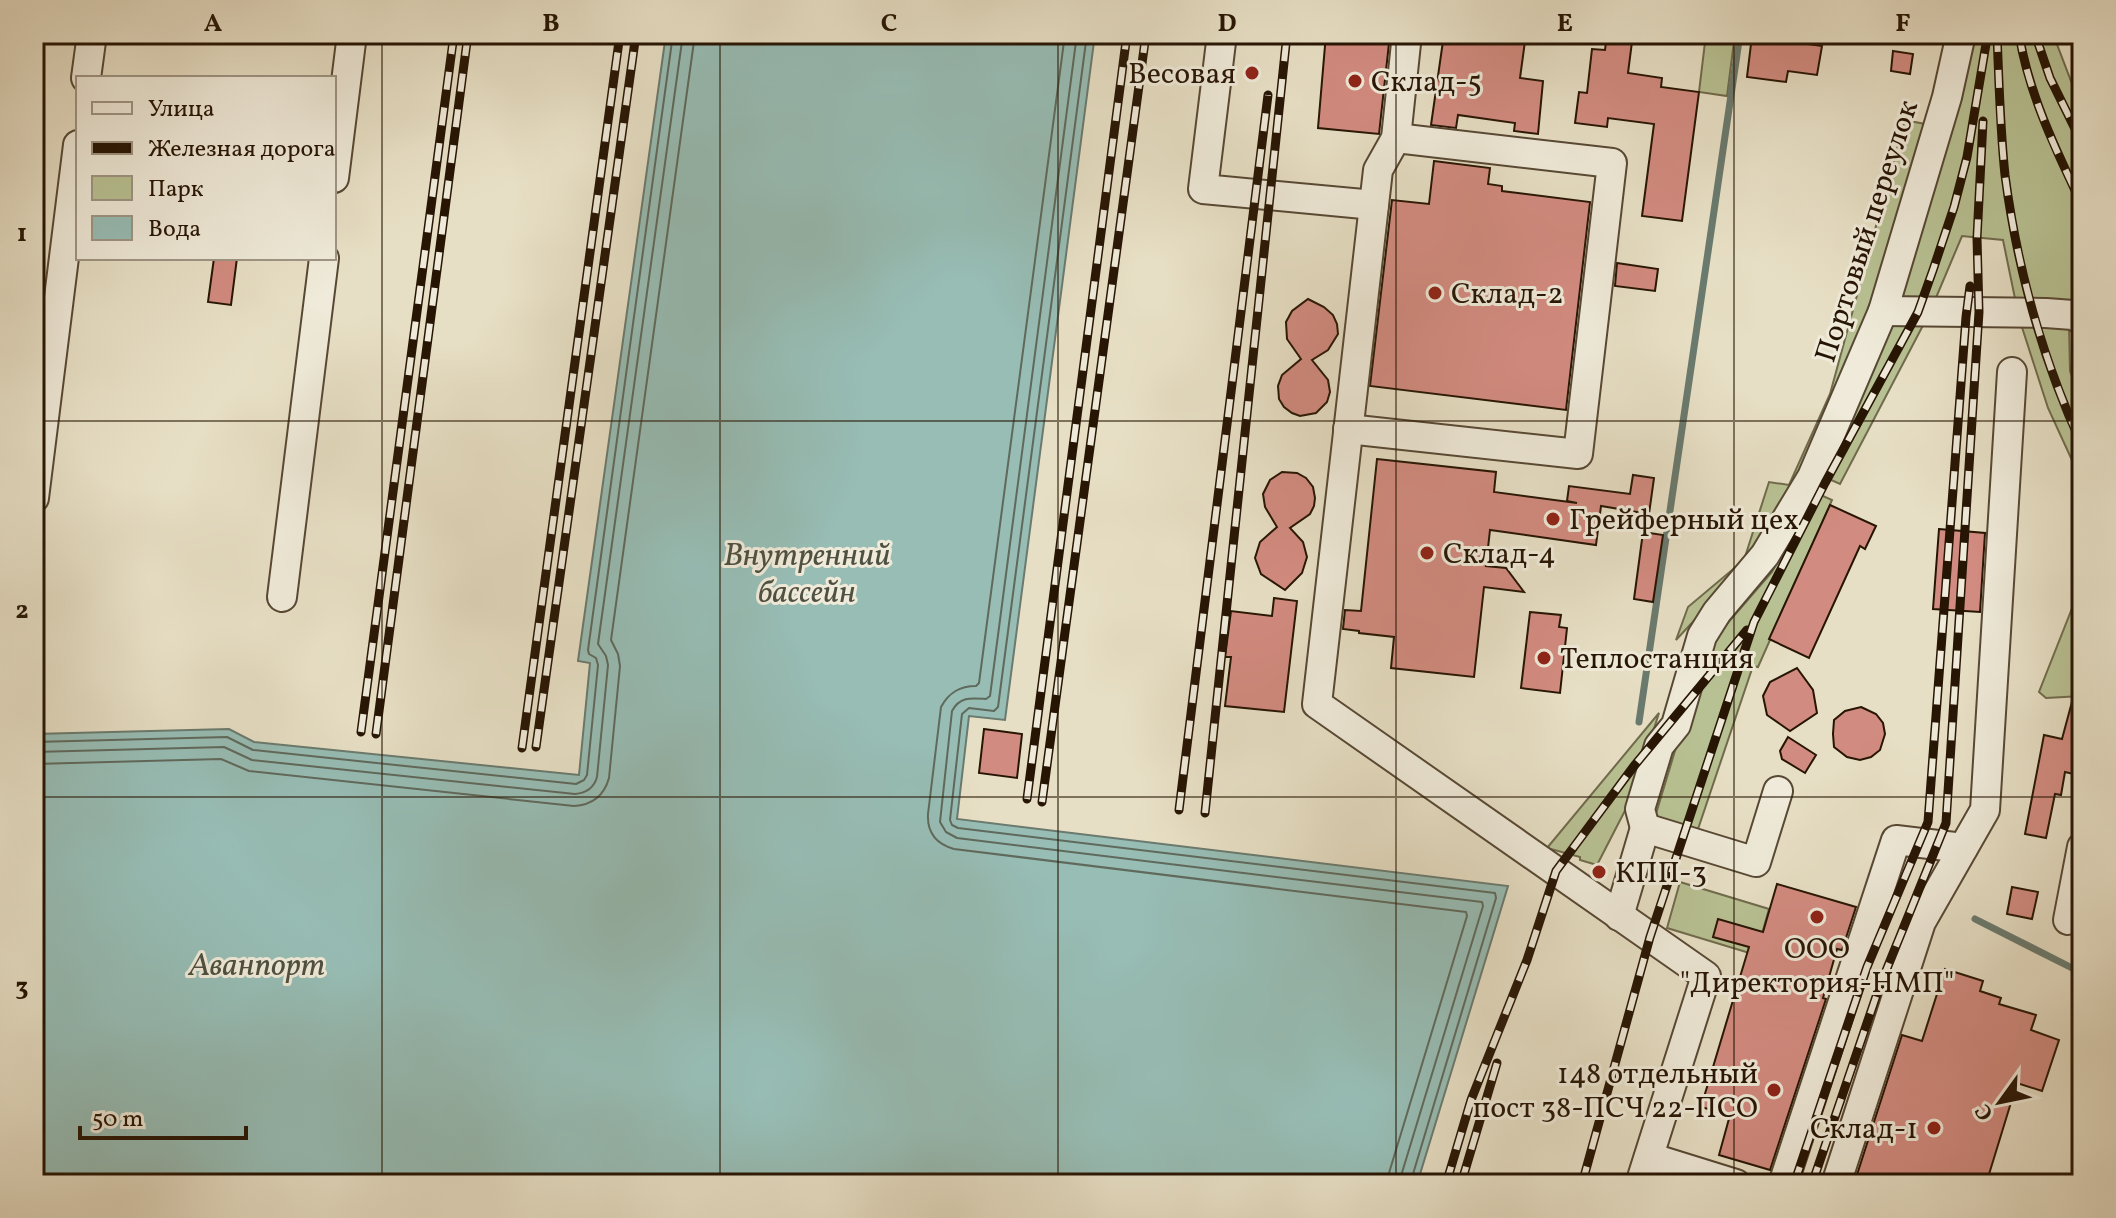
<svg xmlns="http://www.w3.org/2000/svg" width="2116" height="1218" font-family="Vollkorn,serif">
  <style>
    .green { fill: #b8c193; stroke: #706b4c; stroke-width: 2 }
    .water { fill: #97bdb5; stroke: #6a7a6e; stroke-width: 2 }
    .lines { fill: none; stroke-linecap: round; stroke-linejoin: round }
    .shore { stroke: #5f695c; stroke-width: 2 }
    .stream { stroke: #6a7a6e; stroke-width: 7 }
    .building { fill: #d28b80; stroke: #271504; stroke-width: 2 }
    .minor-casing { stroke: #574834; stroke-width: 32 }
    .minor { stroke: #efead9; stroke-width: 28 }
    .rail-casing { stroke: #271504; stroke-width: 9 }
    .rail { stroke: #efead9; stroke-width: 6; stroke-dasharray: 18; stroke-linecap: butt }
    .grid { fill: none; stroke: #271504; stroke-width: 2; stroke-opacity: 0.55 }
    .poi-dot { fill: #8f2418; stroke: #efead9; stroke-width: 3 }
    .labels { text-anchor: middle; stroke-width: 6; stroke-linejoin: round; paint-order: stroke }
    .poi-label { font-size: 30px; fill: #271504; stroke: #efead9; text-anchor: start }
    .street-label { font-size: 30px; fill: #271504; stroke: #efead9 }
    .water-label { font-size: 32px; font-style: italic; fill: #4e5042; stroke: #efead9 }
    .neatline { fill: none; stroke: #271504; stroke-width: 3 }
    .grid-label { font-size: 26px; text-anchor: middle; font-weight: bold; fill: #271504 }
  </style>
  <rect width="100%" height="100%" fill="#e7dfc5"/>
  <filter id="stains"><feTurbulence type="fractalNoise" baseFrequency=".0025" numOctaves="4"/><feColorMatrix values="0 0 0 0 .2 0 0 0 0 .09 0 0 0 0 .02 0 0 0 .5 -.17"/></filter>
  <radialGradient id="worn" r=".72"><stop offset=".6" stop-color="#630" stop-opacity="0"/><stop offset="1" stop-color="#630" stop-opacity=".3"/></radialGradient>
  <g class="green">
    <path d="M1706,34H1735L1727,96L1699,92Z"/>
    <path d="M1970,34H2053L2082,110V284L2080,298L2069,325L2070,371L2082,402V482L2048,408L2019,318L2003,240L1962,236L1930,312L1840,484L1822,476Z"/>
    <path d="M1905,120L1925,124L1867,317L1807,465L1745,566L1676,640L1688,607L1744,560L1769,482L1789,485L1830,394Z"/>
    <path d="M1814,492L1832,500L1758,667L1753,666L1698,829L1655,817L1706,648L1772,572Z"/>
    <path d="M2082,583V696L2046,698L2039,692Z"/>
    <path d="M1659,713L1633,795L1597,865L1580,860V857L1547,848Z"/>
    <path d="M1680,882L1769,909L1756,955L1667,928Z"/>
  </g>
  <path class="water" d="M666,34H1095L1005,720L969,716L957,819L1508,886L1417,1184H34V734L229,729L254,742L579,775L590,663L578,661Z"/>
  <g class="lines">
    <g class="shore">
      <path d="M1065,34L979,683L976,686C960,686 949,692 941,707L928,814C927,832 936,844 954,849L1466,912L1467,916L1389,1173L1388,1184"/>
      <path d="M1077,34L990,696L986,699C972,698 960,696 952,711L940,822L946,832L957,838L1482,902L1483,906L1401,1176L1400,1184"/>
      <path d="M1087,34L998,707L994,711L969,708L962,714L950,820L952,825L958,828L1495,893L1496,898L1410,1184"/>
      <path d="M34,742L227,737L253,750L576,784L584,780L587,775L598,665L596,658L589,654L588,650L673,34"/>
      <path d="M34,752L224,747L252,760L575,794C587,793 594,788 597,777L608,665L606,656L598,644L683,34"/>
      <path d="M34,764L221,759L249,771L574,806C592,805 604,796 609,778L620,666L618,654L611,640L695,34"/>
    </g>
    <g class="stream">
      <path d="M1639,722L1740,34"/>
      <path d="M1975,919L2082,973"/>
    </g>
  </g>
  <g class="building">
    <path d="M1326,34H1390L1379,134L1318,128Z"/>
    <path d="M1444,34H1526L1520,78L1543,81L1538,134L1514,131L1515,123L1458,115L1456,128L1431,125Z"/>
    <path d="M1607,34H1633L1628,73L1662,78L1661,87L1699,92L1682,221L1642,216L1654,124L1608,118L1607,127L1575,123L1579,92L1587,93L1592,49L1605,50Z"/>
    <path d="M1752,36L1822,46L1817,75L1788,71L1786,82L1747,77Z"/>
    <path d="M1893,51L1913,54L1910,74L1891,71Z"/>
    <path d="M1434,161L1490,168L1488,184L1502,186V191L1590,202L1566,410L1370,386L1392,200L1429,204Z"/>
    <path d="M214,258H237L231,305L208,302Z"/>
    <path d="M1617,263L1658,269L1655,291L1615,286Z"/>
    <path d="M1308,299L1324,307L1333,315L1337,324L1338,334L1328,350L1312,360L1328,380L1330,392L1327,402L1316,413L1300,416L1292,413L1284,407L1279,399L1278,386L1282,375L1301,359L1287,339L1286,322L1292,311Z"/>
    <path d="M1377,459L1496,472L1494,492L1577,503L1567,501L1569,486L1630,494L1633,475L1654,478L1649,514L1601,506L1596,545L1490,530L1486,566L1506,568L1524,592L1484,587L1474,677L1391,668L1394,637L1359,633V631L1343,629L1345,610L1361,611Z"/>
    <path d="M1282,472L1297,473L1306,478L1313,487L1315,498L1314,506L1310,514L1290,528L1303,542L1307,557L1302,573L1285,590L1261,574L1255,558L1260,542L1277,527L1265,507L1263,494L1270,480Z"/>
    <path d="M1830,505L1876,526L1865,549L1860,546L1809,658L1769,639Z"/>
    <path d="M1939,529L1985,533L1980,612L1933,609Z"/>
    <path d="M1643,532L1663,535L1653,602L1634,599Z"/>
    <path d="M1274,598L1297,601L1284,712L1225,706L1231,657H1225L1231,611L1272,616Z"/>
    <path d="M1530,612L1561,615L1559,627L1567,628L1560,693L1521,688Z"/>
    <path d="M1797,668L1813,690L1817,713L1790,731L1767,715L1763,696L1770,682Z"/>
    <path d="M2076,687L2082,688V756L2078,775L2065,772L2061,795L2055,794L2046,838L2025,834L2044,735L2062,739Z"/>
    <path d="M1861,707L1876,714L1883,723L1885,734L1880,750L1871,757L1860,760L1847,757L1834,747L1833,734L1834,720L1845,711Z"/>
    <path d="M984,729L1022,734L1017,778L979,773Z"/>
    <path d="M1788,737L1816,755L1805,773L1782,759L1780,751Z"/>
    <path d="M1777,884L1856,907L1842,950L1837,949L1823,998L1826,999L1770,1170L1719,1155L1730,1115L1701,1107L1749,947L1713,937L1718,919L1763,932Z"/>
    <path d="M2012,887L2038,892L2032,919L2007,914Z"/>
    <path d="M1945,969L1983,981L1980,991L2001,998L1999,1004L2036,1015L2031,1030L2059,1040L2042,1091L2017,1083L1986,1184H1854L1902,1035L1922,1041Z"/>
  </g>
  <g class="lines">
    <g class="minor-casing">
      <g id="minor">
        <path d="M1222,34L1203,189L1374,205"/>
        <path d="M1407,34L1396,138L1378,170L1317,704L1706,976L1640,1184"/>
        <path d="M86,78L92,34"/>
        <path d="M334,178L352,34"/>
        <path d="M1883,311L2046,313L2073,315L2082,320"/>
        <path d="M1348,429L1578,454L1612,163L1396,138"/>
        <path d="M34,498L78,145"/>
        <path d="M282,597L324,258"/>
        <path d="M1645,828L1640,809L1659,746L1676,725L1702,636L1717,612L1765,555L1812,477L1883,311L1947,97L1961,34"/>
        <path d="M1645,828L1756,862L1778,791"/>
        <path d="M1619,916L1645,828"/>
        <path d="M2068,920L2082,847"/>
        <path d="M1649,1157L1736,1184"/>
        <path d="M1783,1184L1896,840L1963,848"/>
        <path d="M1836,1184L1921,922L1985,810L2012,372"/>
      </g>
    </g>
    <use href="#minor" class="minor"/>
    <g class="rail-casing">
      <g id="rail">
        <path d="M1997,34C1999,81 2000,128 2005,175C2017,267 2043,361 2082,445"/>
        <path d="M2019,34C2029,95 2056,150 2082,205"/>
        <path d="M2035,34L2050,78L2082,143"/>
        <path d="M361,732L454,34"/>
        <path d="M376,734L468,34"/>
        <path d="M536,747L636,34"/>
        <path d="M522,748L620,34"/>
        <path d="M1027,799L1127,34"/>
        <path d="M1042,802L1146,34"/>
        <path d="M1179,810L1268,95"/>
        <path d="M1205,813L1287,34"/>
        <path d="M1446,1184L1471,1100L1527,960L1556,871L1634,766L1747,630"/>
        <path d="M1461,1184L1497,1063"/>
        <path d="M1582,1184L1650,937L1754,622L1825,483L1918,312L1933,270L1954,207L1967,157L1987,38"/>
        <path d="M1794,1184L1867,967L1928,822L1966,317L1970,286"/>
        <path d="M1812,1184L1879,988L1946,823L1979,312L1977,238L1983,121"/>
      </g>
    </g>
    <use href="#rail" class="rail"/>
  </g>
  <path class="grid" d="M382,34V1184M720,34V1184M1058,34V1184M1396,34V1184M1734,34V1184M34,421H2082M34,797H2082"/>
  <g class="poi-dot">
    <circle cx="1252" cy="73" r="8"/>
    <circle cx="1355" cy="81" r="8"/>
    <circle cx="1435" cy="293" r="8"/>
    <circle cx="1553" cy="519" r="8"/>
    <circle cx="1427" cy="553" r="8"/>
    <circle cx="1544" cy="658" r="8"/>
    <circle cx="1599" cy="872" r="8"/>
    <circle cx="1817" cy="917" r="8"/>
    <circle cx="1774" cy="1090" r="8"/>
    <circle cx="1934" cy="1128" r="8"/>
  </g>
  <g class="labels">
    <g class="poi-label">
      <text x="1236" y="83" text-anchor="end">Весовая</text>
      <text x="1371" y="91">Склад-5</text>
      <text x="1451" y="303">Склад-2</text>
      <text x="1569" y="529">Грейферный цех</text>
      <text x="1443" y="563">Склад-4</text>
      <text x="1560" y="668">Теплостанция</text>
      <text x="1615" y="882">КПП-3</text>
      <text x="1817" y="958" text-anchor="middle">ООО<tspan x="1817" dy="34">"Директория-НМП"</tspan></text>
      <text x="1758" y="1083" text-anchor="end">148 отдельный<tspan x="1758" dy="34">пост 38-ПСЧ 22-ПСО</tspan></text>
      <text x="1918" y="1138" text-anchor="end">Склад-1</text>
    </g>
    <g class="street-label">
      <text transform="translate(1866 231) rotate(-72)" y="10">Портовый переулок</text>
    </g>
    <g class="water-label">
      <text x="807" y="565">Внутренний<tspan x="807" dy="37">бассейн</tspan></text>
      <text x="257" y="975">Аванпорт</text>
    </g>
  </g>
  <rect width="2116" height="1218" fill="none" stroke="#e7dfc5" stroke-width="88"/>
  <rect x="76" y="76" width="260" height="184" fill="#efead9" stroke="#9f9584" stroke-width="2"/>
  <rect x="92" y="102" width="40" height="12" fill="#efead9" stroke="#9f9584" stroke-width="2"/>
  <text x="148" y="116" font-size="24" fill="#271504">Улица</text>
  <rect x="92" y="142" width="40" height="12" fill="#271504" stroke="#9f9584" stroke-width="2"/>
  <text x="148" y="156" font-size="24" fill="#271504">Железная дорога</text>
  <rect x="92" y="176" width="40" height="24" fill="#b8c193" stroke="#9f9584" stroke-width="2"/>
  <text x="148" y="196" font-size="24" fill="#271504">Парк</text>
  <rect x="92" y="216" width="40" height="24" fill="#97bdb5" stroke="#9f9584" stroke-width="2"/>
  <text x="148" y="236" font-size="24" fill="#271504">Вода</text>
  <g transform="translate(2000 1102) rotate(237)" stroke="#efead9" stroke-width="6" paint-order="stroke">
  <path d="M0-6L14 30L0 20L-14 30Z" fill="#271504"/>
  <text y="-12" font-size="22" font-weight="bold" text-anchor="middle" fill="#271504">С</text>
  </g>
  <path d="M80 1126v12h166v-12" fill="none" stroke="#271504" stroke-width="4"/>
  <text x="92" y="1126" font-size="24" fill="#271504" stroke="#efead9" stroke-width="6" paint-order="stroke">50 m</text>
  <rect x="44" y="44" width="2028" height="1130" class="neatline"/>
  <g class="grid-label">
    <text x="213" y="31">A</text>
    <text x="551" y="31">B</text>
    <text x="889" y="31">C</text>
    <text x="1227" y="31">D</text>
    <text x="1565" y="31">E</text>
    <text x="1903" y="31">F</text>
    <text x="22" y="241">1</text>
    <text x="22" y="618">2</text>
    <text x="22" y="995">3</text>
  </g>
  <rect width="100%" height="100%" filter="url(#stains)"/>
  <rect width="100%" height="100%" fill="url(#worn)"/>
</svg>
